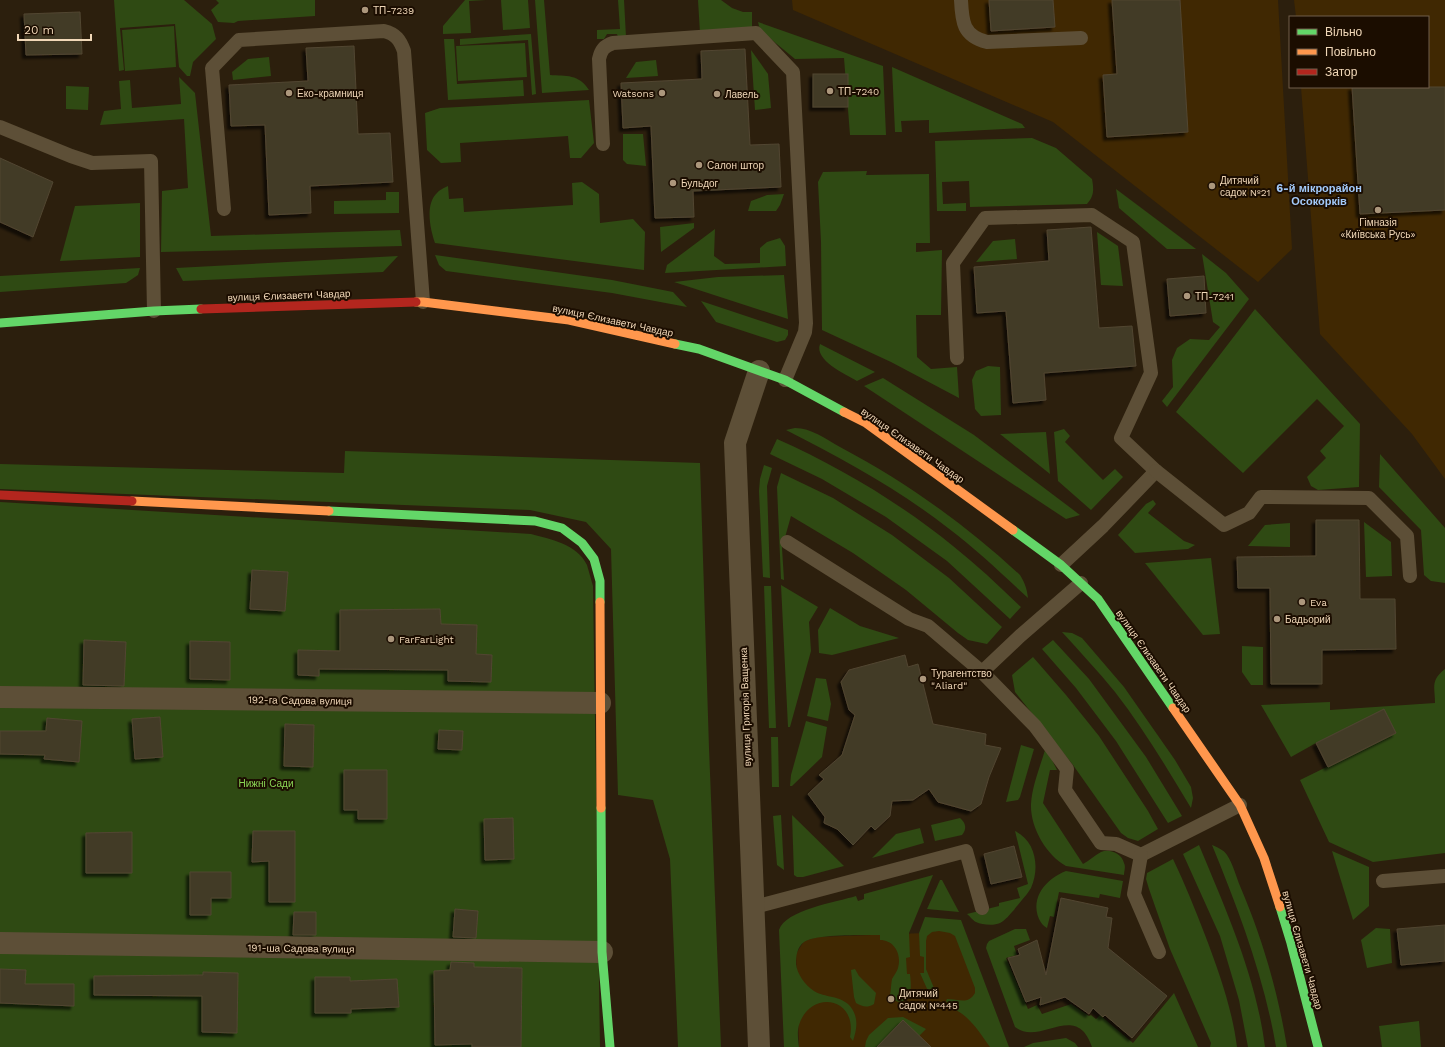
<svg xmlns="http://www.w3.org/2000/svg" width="1445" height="1047" font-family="'Work Sans',sans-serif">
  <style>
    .built { fill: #402802 }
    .green { fill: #2f4a13 }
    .building { fill: #433a28; stroke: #514631; filter: url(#shadow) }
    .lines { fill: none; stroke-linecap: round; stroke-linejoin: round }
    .lane { stroke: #5d4f37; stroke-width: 14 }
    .street { stroke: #5d4f37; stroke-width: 22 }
    .fast { stroke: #63d668; stroke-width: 9 }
    .slow { stroke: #ff974d; stroke-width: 9 }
    .jam { stroke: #b3261e; stroke-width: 9 }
    .poi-dot { fill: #ac977c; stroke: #1b0d00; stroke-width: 1.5 }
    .labels { text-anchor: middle; stroke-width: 4; stroke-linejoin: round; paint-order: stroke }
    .poi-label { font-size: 10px; fill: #f1d8b8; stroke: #1b0d00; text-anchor: start }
    .street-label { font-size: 10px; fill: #f1d8b8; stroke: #1b0d00 }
    .park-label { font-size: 10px; fill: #8bd755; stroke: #1b0d00 }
    .neighbourhood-label { font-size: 11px; font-weight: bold; fill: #a3cafa; stroke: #1b0d00 }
  </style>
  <defs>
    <filter id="shadow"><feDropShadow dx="-3.5" dy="3.5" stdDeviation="1" flood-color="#0009"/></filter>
  </defs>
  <rect width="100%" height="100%" fill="#2c1f0d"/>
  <g class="built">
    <path d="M792,0H1278L1292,249L1258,282L1053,122L793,10Z"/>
    <path d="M1294,0H1445V479L1412,434L1320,334L1301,87H1428V17H1296Z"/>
    <path d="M955,927L1001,1047H799L796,954L804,941L817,937L925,933Z"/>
  </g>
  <g class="green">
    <path d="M114,0H184L212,24L216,39L193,62L190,76H187L179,67L175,24L120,28L124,70L119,71Z"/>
    <path d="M216,0H315V16L238,21L234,23L218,22L211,10L219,3Z"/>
    <path d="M465,0H486L469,1L471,33L443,34V26Z"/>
    <path d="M501,0H528L530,28L503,30Z"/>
    <path d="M535,0H544L550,75C566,76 579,74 589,90L542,93Z"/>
    <path d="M618,0H624L626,37H618L617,34H607L604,39H597V30L620,29Z"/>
    <path d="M698,0H721L732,8L743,12H752V29L700,33Z"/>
    <path d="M758,22L883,66L886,135H850L844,58L795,59L760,30Z"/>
    <path d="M174,26L176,67L125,71L122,30Z"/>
    <path d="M531,34L536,94L532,95L528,40L460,45V39Z"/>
    <path d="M444,39H454L457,84L523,80L524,96L448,100Z"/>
    <path d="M525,43L527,77L458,81L456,46Z"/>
    <path d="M751,50L768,74L771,108L755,110Z"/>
    <path d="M269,57L271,76L233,80L232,72L248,59Z"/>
    <path d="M656,60L658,76L626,78L636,62Z"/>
    <path d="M892,67L1022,124L1025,128L929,133V120L901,121L902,132H895Z"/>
    <path d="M179,77L195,93L211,236L400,230L402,246L161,252L162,191L188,188L184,119L100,125L104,111L121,109L119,81L130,80L132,108L181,104Z"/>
    <path d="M66,86L89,87L88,110L66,109Z"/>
    <path d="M589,100L594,143L581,158H570L568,136L460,143L461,162L441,163L427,150L425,113L440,108Z"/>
    <path d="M623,134H643L646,166L627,164L623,160Z"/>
    <path d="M1032,138L1056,148L1092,179C1094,190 1094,196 1087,204L970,207L969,181L942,182L943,204L966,203V211H937L935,141Z"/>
    <path d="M867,171L866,175L929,174L930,243H916V252L942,250L941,315H916L917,357L931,369L957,367L959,398L891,362L822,330L821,242L818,182L823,172Z"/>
    <path d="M582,182L599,194L600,223L633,219L645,232L644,270L435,243C430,229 425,204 437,193C439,190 444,188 448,186L449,199L463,198L464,212L573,205L572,183Z"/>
    <path d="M1116,189L1196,249H1167L1119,208Z"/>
    <path d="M386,192H399V213L334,214V201L386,200Z"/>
    <path d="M784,194L780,205L776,211H748L751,201L767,195Z"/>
    <path d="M140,203V257L60,261L75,206Z"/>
    <path d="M694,223V228L661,252L660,227Z"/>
    <path d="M715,229L714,256L725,264L760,263V248L767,242L780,238L785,246L786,266L665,273L667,265Z"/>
    <path d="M1097,232L1118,246L1123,286L1101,285Z"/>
    <path d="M1015,239L1017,259L976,262L993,241Z"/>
    <path d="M1202,254L1226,273L1249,299L1167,407L1162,401L1173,387L1172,360L1177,348L1190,339L1209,340L1220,327L1213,322Z"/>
    <path d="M435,255L612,280L673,292L687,307L612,293L446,271L439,265Z"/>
    <path d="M398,256L383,272L183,281L176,268Z"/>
    <path d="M140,268L138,275L126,283L0,292V276Z"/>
    <path d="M784,275L788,319L674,282L718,277Z"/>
    <path d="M701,301L788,330V335L785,340L777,342L716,322Z"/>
    <path d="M1255,309L1360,424L1359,487L1318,490L1311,486L1307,477L1326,458L1320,451L1344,426L1317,399L1243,473L1176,412Z"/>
    <path d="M820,344L875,372L857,381C845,374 814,360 820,344Z"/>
    <path d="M988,366L1000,367L1001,415L981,416L975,409L972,380L976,371Z"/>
    <path d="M883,378L974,435L1080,515L1066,519L864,386Z"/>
    <path d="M795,428C811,428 826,439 840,447C906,482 965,524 1020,575C1025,583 1027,589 1028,598C1002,574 976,549 948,528C898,489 843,459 786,430Z"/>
    <path d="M1064,429L1070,436L1065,442L1103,480L1115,469L1123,477L1091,510L1058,481L1054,432Z"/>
    <path d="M1046,432L1050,474L1000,434Z"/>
    <path d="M777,439C840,467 900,503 953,546C977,565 999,586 1021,607L1010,619L947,561L886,517L822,479L770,454Z"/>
    <path d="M345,451L700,463L709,748L721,1047H678L670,859L653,800L618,795L611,549L586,522L530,510L0,489V464L344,473Z"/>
    <path d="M1380,454L1445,528V583L1431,581L1424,575L1421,530L1379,487Z"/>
    <path d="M764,465L772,468L767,486L770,578L763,577L759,491L760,479Z"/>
    <path d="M781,473L833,498L892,535L949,578L1002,627L987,644L968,640L958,633L906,590L853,553L791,516L782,548L784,580L781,579L777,487Z"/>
    <path d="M1153,500L1156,504L1148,513L1184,541L1195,545L1188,549L1135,553L1118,535L1146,504Z"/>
    <path d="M0,502L531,534C550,539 577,544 587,565C589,572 591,579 593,586L600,1047H0Z"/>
    <path d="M1364,522L1391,542L1392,576L1366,577Z"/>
    <path d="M1290,523V547L1248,546L1265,525Z"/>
    <path d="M1211,558L1220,634L1203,635L1145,563Z"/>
    <path d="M781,585L818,607L809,622L811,651L790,727H788Z"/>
    <path d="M764,586H771L776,728H769Z"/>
    <path d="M830,608L860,626L899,638L832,655L819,653L818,630Z"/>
    <path d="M1062,632L1072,633L1082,638L1124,687L1175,760L1191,787L1193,798L1191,808C1167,768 1143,728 1115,692C1098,671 1080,652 1062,632Z"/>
    <path d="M1053,640L1089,679L1146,757L1182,816L1168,823L1116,741L1076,688L1042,649Z"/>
    <path d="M1242,646L1263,647V685H1251L1242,672Z"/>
    <path d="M1033,657L1066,695L1099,736L1148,811L1158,829L1138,841L1128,838L1121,833L1073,765L1015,692L1012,675Z"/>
    <path d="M1445,669V853L1373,862L1329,842L1300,780L1396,733L1384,710L1316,743L1291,757L1261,705L1330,702V710L1435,703C1435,687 1430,681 1445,669Z"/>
    <path d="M816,678L826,679L831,704L828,721L807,716Z"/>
    <path d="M806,721L827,727L822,757L792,786H790L791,775Z"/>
    <path d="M771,737H778L779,787H772Z"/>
    <path d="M1021,745L1034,749L1020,797L1018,800L1006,802Z"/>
    <path d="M1045,750L1052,760L1057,770H1050L1043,803L1083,864C1089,861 1095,855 1101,852C1110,848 1122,854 1124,863C1126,867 1124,871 1124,875L1066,866C1046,855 1030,827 1031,804C1032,786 1040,767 1045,750Z"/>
    <path d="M781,815L784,870L777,865L773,816Z"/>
    <path d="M792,815L844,866L803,877H797L794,875Z"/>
    <path d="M960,818C966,823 967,829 962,835L935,841L931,825Z"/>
    <path d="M920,828L924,843L872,858L896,834Z"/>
    <path d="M1015,831C1036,841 1040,868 1031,888C1027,895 1019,903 1014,910C1010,914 1006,920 1000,923C994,926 982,925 976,922C973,921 970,916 967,914L999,906V903L1020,898L1017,888L1028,884Z"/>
    <path d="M1199,845C1226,910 1256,976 1265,1047H1248L1239,1000L1220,936L1183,854Z"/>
    <path d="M1212,845C1217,847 1224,850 1227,855C1233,864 1236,876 1240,886C1262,937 1278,992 1287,1047H1276C1264,977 1239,911 1212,845Z"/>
    <path d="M1332,851L1369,867V906L1353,920Z"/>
    <path d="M1173,859C1185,884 1195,909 1205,935C1219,972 1232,1008 1237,1047H1210L1211,1043L1170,949L1149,889L1146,879L1147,873Z"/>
    <path d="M1066,871L1123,881L1120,898L1100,894L1099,898L1059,892L1054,917L1050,916L1047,928C1043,926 1041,923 1039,919C1030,897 1046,879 1066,871Z"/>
    <path d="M933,875L909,933L910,957L906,958L907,974H910C911,983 913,1002 901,1002C895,1002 893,999 890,995C891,990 891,984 892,979C894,975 897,972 898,968C902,954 894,940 880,940V935C865,935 814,934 804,942C797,947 796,956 796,964C797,974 805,985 814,991C825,998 840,995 850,1006C859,1017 857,1029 853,1041L850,1037C858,997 810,989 799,1025C797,1031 798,1040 799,1047H784L779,930C785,910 837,902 856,896L858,901L864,899V894Z"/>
    <path d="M940,880H942L959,912L927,909Z"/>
    <path d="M925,917L961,920L1009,1047H990C982,1036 976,1026 966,1017C960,1011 950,1008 946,1001L947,999C959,999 968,1005 975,993V988L955,936L950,933L939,931L932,932L927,936L926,941V969L934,988L933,991H928L920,973H924V957L920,956L919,933Z"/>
    <path d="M1376,928L1390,929L1392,963L1367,968L1361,940Z"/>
    <path d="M1015,929H1026L1030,940L1014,946L1017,955L1006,958L1028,1009L1037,1005L1042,1014L1071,1004L1089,1016L1091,1015L1096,1019L1100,1015L1133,1043L1174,993L1198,1047H1092C1076,1000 1040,1047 1015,1027L986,948L987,944L989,941Z"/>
    <path d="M855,969L859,976L876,993L874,1004C867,1008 863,1007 856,1003L854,997L851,970Z"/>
    <path d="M903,1017L926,1029L919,1036L903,1020L877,1047H865L866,1041L869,1035L888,1018Z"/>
    <path d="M1419,1021L1421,1047H1382L1379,1026Z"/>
    <path d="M1066,1038L1075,1043L1078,1047H1024L1033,1043Z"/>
  </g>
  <g class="building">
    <path d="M989,0H1053L1055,27L991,31Z"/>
    <path d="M1112,0H1180L1188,132L1107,137L1103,75L1117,74Z"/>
    <path d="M80,12L82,54L26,55L24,14Z"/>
    <path d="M354,46L358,134L390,133L393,182L310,186L311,213L269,215L265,125L231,126L229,85L308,81L306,48Z"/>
    <path d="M745,49L750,145L779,144L781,187L693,191L694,217L655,218L651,126L623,128L621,83L702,79L701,51Z"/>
    <rect x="813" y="74" width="35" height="33"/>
    <path d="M1352,87H1445V210L1360,214Z"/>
    <path d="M0,158L53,182L33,237L0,222Z"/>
    <path d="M1091,227L1099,328L1132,326L1136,366L1044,373L1046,400L1013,403L1006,311L977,313L974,267L1049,261L1047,230Z"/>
    <path d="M1204,276L1206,313L1170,316L1167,279Z"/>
    <path d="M1316,520H1359L1360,599H1395L1396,649L1322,650V684H1271L1270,588H1238L1237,557L1316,556Z"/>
    <path d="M252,570L288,572L285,611L250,609Z"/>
    <path d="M440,609L441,624L477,625L476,654L492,655L491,682L448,681V670L319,669V676L298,675V650L340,651V610Z"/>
    <path d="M84,640L126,642L124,686L83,685Z"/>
    <path d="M190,641L230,642V680L190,679Z"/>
    <path d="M905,655L908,667L918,664L933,724L986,734L985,745L1001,748L989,777L981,804L971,811L938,802L929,789L913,800L892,801L890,816L875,830L871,826L853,845L837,829L824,823L825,817L808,794L824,779L819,775L842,755L855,715L849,710L841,682L849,670Z"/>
    <path d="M1384,709L1396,733L1328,767L1316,743Z"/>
    <path d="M160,717L163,757L135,759L132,719Z"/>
    <path d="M47,718L82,721L79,762L44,759L45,755L0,754V731H46Z"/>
    <path d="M285,724L314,725L313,767L284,766Z"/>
    <path d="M439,730L463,731L462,750L438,749Z"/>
    <path d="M344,770H387V819H358V810H344Z"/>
    <path d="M513,818L514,859L485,860L484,819Z"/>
    <path d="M253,831H295V902H269V861L252,862Z"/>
    <path d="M132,832V873H86V833Z"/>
    <path d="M1014,846L1022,877L991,884L984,854Z"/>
    <path d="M190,872H231V898H211V915H190Z"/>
    <path d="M1061,898L1108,908L1106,917L1112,918L1108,948L1167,996L1132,1038L1105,1015L1103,1017L1093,1008L1089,1014L1065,997L1040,1005L1041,997L1026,1002L1008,958L1020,955L1018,949L1037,940L1046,975Z"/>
    <path d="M455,909L478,911L476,938L453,937Z"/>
    <path d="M294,912H316V935H293Z"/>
    <path d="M1445,925V961L1401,965L1397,929Z"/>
    <path d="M451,962L474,963V967L522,968L521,1047H472V1044L435,1045L434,971L450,970Z"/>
    <path d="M0,969L26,970L25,984H74V1006L0,1003Z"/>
    <path d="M203,972L238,973L237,1033L202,1032V996L94,995V976L203,975Z"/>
    <path d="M315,977H350V981L397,979L399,1007L351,1009V1013H315Z"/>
    <path d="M903,1020L931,1047H877Z"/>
  </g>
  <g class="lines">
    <g class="lane">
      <path d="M961,0C962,22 963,36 987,42L1081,38"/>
      <path d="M0,127L71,156L92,163L151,161L154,311"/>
      <path d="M603,144L599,59C601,50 604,46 613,43L756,33L793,72L806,323L805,332L785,380"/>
      <path d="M224,209L212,68L239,40L384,31C396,34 400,40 404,51L423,302"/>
      <path d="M957,358L953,263L985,218L1092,215L1133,242L1151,373L1121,438L1156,471L1103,526L1061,565"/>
      <path d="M1156,471L1224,525L1249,513L1261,497L1369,498L1407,536L1410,576"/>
      <path d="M787,542L909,619L928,626L982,672L1020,636L1081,583"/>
      <path d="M982,672L1035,726L1067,769L1065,790L1101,843L1116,844L1141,855L1240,805"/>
      <path d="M1141,855L1134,894L1159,952"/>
      <path d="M1383,881L1445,876"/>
      <path d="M754,907L966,851L982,908"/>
    </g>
    <g class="street">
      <path d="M759,371L735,443L759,1047"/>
      <path d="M0,697L600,703"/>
      <path d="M0,943L602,952"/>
    </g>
    <g class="fast">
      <path d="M0,323L154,311L201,309"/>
      <path d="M675,344L699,349L785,380L844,412"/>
      <path d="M329,511L535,521L562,528L582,543L594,559L600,581V602"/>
      <path d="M1013,530L1061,565L1098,599L1173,708"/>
      <path d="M601,808L602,952L610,1047"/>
      <path d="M1280,907L1291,943L1318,1047"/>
    </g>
    <g class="slow">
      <path d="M416,302H423L569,320L675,344"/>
      <path d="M844,412L866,423L1013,530"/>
      <path d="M132,501L329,511"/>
      <path d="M600,602L601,808"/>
      <path d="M1173,708L1240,805L1264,858L1280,907"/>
    </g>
    <g class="jam">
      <path d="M201,309L416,302"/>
      <path d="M0,495L132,501"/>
    </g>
  </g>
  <g class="poi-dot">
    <circle cx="365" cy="10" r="4"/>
    <circle cx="830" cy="91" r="4"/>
    <circle cx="289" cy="93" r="4"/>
    <circle cx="662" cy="93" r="4"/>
    <circle cx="717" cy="94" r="4"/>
    <circle cx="699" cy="165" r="4"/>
    <circle cx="673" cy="183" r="4"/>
    <circle cx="1212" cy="186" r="4"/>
    <circle cx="1378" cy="210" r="4"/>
    <circle cx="1187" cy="296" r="4"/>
    <circle cx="1302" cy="602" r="4"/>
    <circle cx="1277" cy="619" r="4"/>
    <circle cx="391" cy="639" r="4"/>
    <circle cx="923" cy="679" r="4"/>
    <circle cx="891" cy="999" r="4"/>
  </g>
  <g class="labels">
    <g class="poi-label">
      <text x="373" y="14">ТП-7239</text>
      <text x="838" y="95">ТП-7240</text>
      <text x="297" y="97">Еко-крамниця</text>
      <text x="654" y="97" text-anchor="end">Watsons</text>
      <text x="725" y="98">Лавель</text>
      <text x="707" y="169">Салон штор</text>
      <text x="1220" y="184">Дитячий<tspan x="1220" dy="12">садок №21</tspan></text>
      <text x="681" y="187">Бульдог</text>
      <text x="1378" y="226" text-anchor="middle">Гімназія<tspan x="1378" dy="12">«Київська Русь»</tspan></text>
      <text x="1195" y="300">ТП-7241</text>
      <text x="1310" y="606">Eva</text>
      <text x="1285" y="623">Бадьорий</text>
      <text x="399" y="643">FarFarLight</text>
      <text x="931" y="677">Турагентство<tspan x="931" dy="12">"Aliard"</tspan></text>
      <text x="899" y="997">Дитячий<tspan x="899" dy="12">садок №445</tspan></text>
    </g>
    <g class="street-label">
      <text transform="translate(289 295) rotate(-2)" y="4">вулиця Єлизавети Чавдар</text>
      <text transform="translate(613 320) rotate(12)" y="4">вулиця Єлизавети Чавдар</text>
      <text transform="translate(913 445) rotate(35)" y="4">вулиця Єлизавети Чавдар</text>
      <text transform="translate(1154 661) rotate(55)" y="4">вулиця Єлизавети Чавдар</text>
      <text transform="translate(300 700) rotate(1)" y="4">192-га Садова вулиця</text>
      <text transform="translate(745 707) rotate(-92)" y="4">вулиця Григорія Ващенка</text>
      <text transform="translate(301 948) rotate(1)" y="4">191-ша Садова вулиця</text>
      <text transform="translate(1303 950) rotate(74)" y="4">вулиця Єлизавети Чавдар</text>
    </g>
    <g class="park-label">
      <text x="266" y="787">Нижні Сади</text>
    </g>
    <g class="neighbourhood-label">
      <text x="1319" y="192">6-й мікрорайон<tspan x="1319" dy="13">Осокорків</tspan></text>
    </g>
  </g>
  <rect x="1289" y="16" width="140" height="72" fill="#1b0d00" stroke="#715e4a"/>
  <rect x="1297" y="29" width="20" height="6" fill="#63d668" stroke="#715e4a"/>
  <text x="1325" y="36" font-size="12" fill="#f1d8b8">Вільно</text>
  <rect x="1297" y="49" width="20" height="6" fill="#ff974d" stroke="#715e4a"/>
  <text x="1325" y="56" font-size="12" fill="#f1d8b8">Повільно</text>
  <rect x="1297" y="69" width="20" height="6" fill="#b3261e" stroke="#715e4a"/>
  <text x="1325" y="76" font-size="12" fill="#f1d8b8">Затор</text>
  <path d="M18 34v6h73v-6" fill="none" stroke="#f1d8b8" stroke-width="2"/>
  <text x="24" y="34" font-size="12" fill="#f1d8b8" stroke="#1b0d00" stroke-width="3" paint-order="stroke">20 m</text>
</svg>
